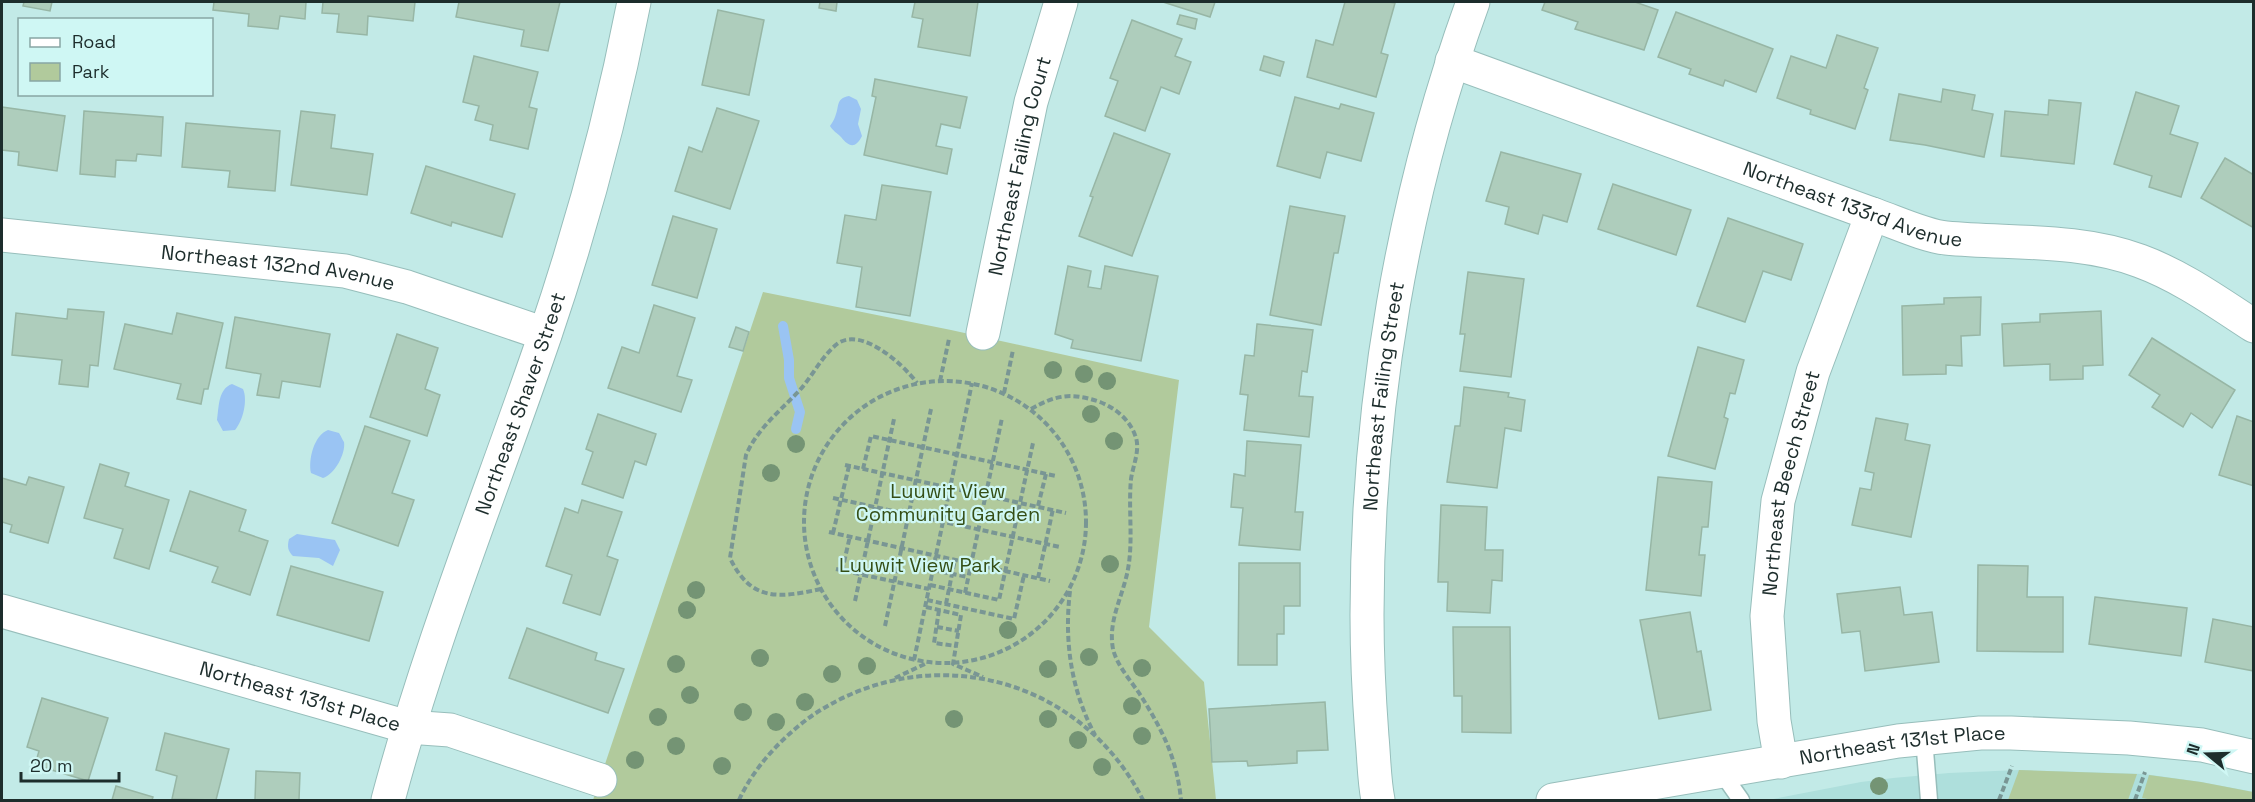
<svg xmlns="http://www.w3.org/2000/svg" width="2255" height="802" font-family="'Space Grotesk',sans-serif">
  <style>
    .built { fill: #aedfdc }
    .green { fill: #b1ca9c }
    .water { fill: #9ac4f3 }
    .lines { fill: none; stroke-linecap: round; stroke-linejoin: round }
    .stream { stroke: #9ac4f3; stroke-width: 10 }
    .building { fill: #aecdbc; stroke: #97b6a5; stroke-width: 1.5 }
    .service-casing { stroke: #97bebb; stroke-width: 19 }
    .minor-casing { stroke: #97bebb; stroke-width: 35 }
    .path { stroke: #799694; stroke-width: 4; stroke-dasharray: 6 3; stroke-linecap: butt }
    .service { stroke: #fff; stroke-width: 16 }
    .minor { stroke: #fff; stroke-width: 33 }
    .tree { fill: #749474 }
    .labels { text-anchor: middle; stroke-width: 4.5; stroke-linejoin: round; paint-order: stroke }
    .street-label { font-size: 20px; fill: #1d2d2c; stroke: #cff7f4 }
    .park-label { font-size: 20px; fill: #344e15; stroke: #cff7f4 }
  </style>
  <rect width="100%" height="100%" fill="#c2eae7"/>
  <path class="built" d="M2019,770L2144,774L2201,782L2254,792L2253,800H1768L1861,782L1893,778L1949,773Z"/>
  <g class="green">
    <path d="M763,292L951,330L1179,380L1149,627L1204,682L1216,800H593Z"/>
    <path d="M2019,770L2137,774L2128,800H2008Z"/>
    <path d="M2149,775L2201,782L2253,792V800H2153L2142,798Z"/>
  </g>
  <g class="water">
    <path d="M849,96L857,100L861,109L858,124L862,136C855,150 848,146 841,137C837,133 833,131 830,126C832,123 834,120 835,117C840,106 835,99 849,96Z"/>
    <path d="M232,384L243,389C248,400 243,421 235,430L223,431L217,420C219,407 218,389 232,384Z"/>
    <path d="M328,430L339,433C340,434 343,441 344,442C346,454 334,475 323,478L311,473C308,460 314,435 328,430Z"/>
    <path d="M297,534L335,540L340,550L333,566L319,558L293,556C288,551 287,547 289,539Z"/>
  </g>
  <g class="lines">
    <path class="stream" d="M783,326L789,360V378L800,412L796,429"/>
  </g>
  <g class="building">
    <path d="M24,2H52L50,11L23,6Z"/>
    <path d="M214,2H306L305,19L280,16L278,29L248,26L249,14L213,10Z"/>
    <path d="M323,2H415L413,21L368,16L367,35L337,32L339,14L322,13Z"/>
    <path d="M459,2H560L548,51L521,46L524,30L456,17Z"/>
    <path d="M820,2H837L836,11L819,8Z"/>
    <path d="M915,2H978L970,56L918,47L923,19L912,17Z"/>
    <path d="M1163,2H1215L1210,17Z"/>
    <path d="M1345,2H1388L1395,3L1381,53L1388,55L1376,97L1307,77L1316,40L1333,45Z"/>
    <path d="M1545,2H1635L1658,10L1644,50L1575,29L1578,22L1542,10Z"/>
    <path d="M718,10L764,20L749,95L702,85Z"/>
    <path d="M1676,12L1773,49L1756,92L1725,80L1723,86L1689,74L1691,69L1658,57Z"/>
    <path d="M1180,15L1197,19L1195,29L1177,24Z"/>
    <path d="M1132,20L1182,39L1175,56L1191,62L1179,94L1161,87L1145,131L1105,116L1118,81L1110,78Z"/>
    <path d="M1837,35L1878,48L1864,88L1868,90L1855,129L1810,114L1811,110L1777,98L1791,56L1826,68Z"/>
    <path d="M474,56L538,72L529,107L537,109L528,149L490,140L493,125L475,120L479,106L463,102Z"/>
    <path d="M1264,56L1284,62L1280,76L1260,70Z"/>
    <path d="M875,79L967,97L960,128L941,124L936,146L952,149L947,174L864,155L876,97L872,96Z"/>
    <path d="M1943,89L1975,95L1972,110L1993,114L1984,157L1925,145L1890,140L1899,94L1941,102Z"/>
    <path d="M2136,92L2179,106L2170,134L2198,143L2181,197L2149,187L2152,176L2114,164Z"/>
    <path d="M1295,97L1339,109L1341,104L1374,113L1361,161L1327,152L1320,178L1277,166Z"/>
    <path d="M2049,100L2081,103L2074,164L2001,156L2005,111L2048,115Z"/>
    <path d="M2,107L65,116L57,171L18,165L19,152L2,150Z"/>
    <path d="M717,108L759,121L730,209L675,191L689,147L702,152Z"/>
    <path d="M84,111L163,117L161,156L137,154L136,161L116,160L115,177L80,174Z"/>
    <path d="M301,111L335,115L331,148L373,154L367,195L291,185Z"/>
    <path d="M186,123L280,131L275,191L228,187L230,171L182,167Z"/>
    <path d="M1114,133L1170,154L1132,256L1079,236L1093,197L1090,196Z"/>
    <path d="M1501,152L1581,174L1567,222L1543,215L1538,234L1505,224L1509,207L1486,201Z"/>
    <path d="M2225,158L2254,175V228L2201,198Z"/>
    <path d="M426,166L515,194L502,237L452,222L451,226L411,213Z"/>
    <path d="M1613,184L1691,210L1676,255L1598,229Z"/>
    <path d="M882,185L931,192L910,316L856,307L862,267L837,263L845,215L876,220Z"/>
    <path d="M1290,206L1345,216L1338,253H1334L1321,325L1270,315Z"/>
    <path d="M673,216L717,229L697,298L652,285Z"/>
    <path d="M1728,218L1803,244L1791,280L1763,271L1745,322L1697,306Z"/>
    <path d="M1068,266L1091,271L1088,287L1101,289L1105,266L1158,276L1141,361L1071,348L1073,340L1055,334Z"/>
    <path d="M1468,272L1524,279L1511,377L1460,371L1465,334H1460Z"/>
    <path d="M1981,297L1980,335L1961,336L1962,366L1946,365V374L1903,375L1902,306L1944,304V298Z"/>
    <path d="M654,305L695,318L677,376L692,380L681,412L608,388L622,347L639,353Z"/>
    <path d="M68,309L104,312L98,366L90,365L88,387L59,384L62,360L12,355L16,313L67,319Z"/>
    <path d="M2101,311L2103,365L2083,366V379L2050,380V364L2004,366L2002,324L2040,322V314Z"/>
    <path d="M177,313L223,323L208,389H204L201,404L177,399L181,384L114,369L125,324L172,334Z"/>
    <path d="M235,317L330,334L320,387L282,381L279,398L257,395L261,374L226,368Z"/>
    <path d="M1257,324L1313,330L1307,372L1302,371L1299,396L1313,397L1309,437L1244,430L1248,395L1240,394L1245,355L1254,356Z"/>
    <path d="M736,327L749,332L743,351L729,347Z"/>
    <path d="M397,334L438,348L425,389L440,395L427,436L370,417Z"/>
    <path d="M2152,338L2235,390L2212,428L2191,413L2183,427L2152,407L2160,395L2129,375Z"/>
    <path d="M1698,347L1744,360L1735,394L1730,393L1724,417L1728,419L1715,469L1668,456Z"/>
    <path d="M1464,387L1509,393L1508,397L1525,400L1521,431L1505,428L1497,488L1447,482L1455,426H1460Z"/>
    <path d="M598,414L656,434L646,465L635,461L623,498L582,484L593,452L586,449Z"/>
    <path d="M2237,416L2254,422V486L2219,475Z"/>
    <path d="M1876,418L1908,424L1905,440L1930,445L1911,537L1852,525L1860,488L1871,490L1874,473L1865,471Z"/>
    <path d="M365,426L410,441L392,493L414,500L398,546L332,523Z"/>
    <path d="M1247,441L1301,445L1295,512H1303L1300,550L1239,545L1243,508L1231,507L1234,474L1245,476Z"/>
    <path d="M100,464L129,473L125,486L169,500L149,569L114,558L123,529L84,518Z"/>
    <path d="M29,477L64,487L48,543L10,532L12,525L2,522V478L26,485Z"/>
    <path d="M1658,477L1712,482L1708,527H1702L1699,555H1705L1701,596L1646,590Z"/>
    <path d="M190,491L246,510L239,531L268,541L250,595L212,582L218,567L170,551Z"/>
    <path d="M582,500L622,512L607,556L618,560L600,615L563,603L572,575L546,566L565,508L578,513Z"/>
    <path d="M1441,505L1487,507L1485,550H1503L1502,581L1492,580L1490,613L1447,611L1448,582H1438Z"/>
    <path d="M1239,563H1300V606H1284V634H1277V665H1238Z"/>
    <path d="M1978,565L2028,566L2027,597H2063V652L1977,651Z"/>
    <path d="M291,566L383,592L369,641L277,615Z"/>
    <path d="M1900,587L1904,615L1932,612L1939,662L1865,671L1860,631L1842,633L1837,594Z"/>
    <path d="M2095,597L2187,608L2181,656L2089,644Z"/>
    <path d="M1690,612L1697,652L1701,651L1711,710L1659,719L1640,620Z"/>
    <path d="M2213,619L2254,627V671L2205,662Z"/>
    <path d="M1453,627H1510L1511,733L1462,732V696H1454Z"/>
    <path d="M527,628L597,653L595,660L624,669L608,713L509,678Z"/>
    <path d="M42,698L108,718L88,781L35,765L39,751L27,747Z"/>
    <path d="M1325,702L1328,750L1297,751V763L1248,766L1247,761L1212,762L1209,709Z"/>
    <path d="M165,733L229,749L216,800L172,799L177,776L156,770Z"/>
    <path d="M256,771L300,773L299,800H255Z"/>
    <path d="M116,786L153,797L152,800H112Z"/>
  </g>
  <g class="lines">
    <g class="service-casing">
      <g id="service">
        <path d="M1924,738L1929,800"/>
        <path d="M1722,773L1741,800"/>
      </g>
    </g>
    <g class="minor-casing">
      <g id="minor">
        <path id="s1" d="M1452,61L1872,214C1893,221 1925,236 1946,238C2010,244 2078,238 2140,261C2181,276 2217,302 2254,326"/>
        <path id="s2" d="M2,235L345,271L407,287L545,334"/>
        <path id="s3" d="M983,333L1031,102L1061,2"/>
        <path id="s4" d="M2,611L408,727L450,730L600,780"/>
        <path id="s5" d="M1781,762L1774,721L1767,616L1778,501L1813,372L1872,214"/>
        <path id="s6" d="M388,800C430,642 492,490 545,335C582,226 612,115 634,2"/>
        <path id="s7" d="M1378,800C1374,780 1374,758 1372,737C1369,697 1367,656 1367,615C1367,408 1402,197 1473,2"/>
        <path id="s8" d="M1553,800L1898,741L1980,733H2011L2129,738L2202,745L2254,757"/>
      </g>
    </g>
    <g class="path">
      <circle cx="945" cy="522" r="141"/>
      <path d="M940,381L949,339"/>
      <path d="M1004,393L1013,350"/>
      <path d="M1031,409C1056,395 1071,392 1100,402C1115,408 1129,419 1135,435C1141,449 1133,465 1131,479C1128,511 1134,543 1127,574C1121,600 1108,622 1113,649C1117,666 1132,682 1141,696C1163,731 1177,759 1181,800"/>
      <path d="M845,465L1066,513"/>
      <path d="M863,469L871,436L1056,476"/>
      <path d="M833,498L1060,547"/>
      <path d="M1038,506L1046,474"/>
      <path d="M829,532L1050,581"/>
      <path d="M833,533L849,466"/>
      <path d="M836,569L929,589"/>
      <path d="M933,570L968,577"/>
      <path d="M842,571L850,536"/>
      <path d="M1038,578L1053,509"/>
      <path d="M930,585L999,600L1033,443"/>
      <path d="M821,589C779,598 751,602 730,558L746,455C758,428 779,412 799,391C812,377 821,357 837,344C861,326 903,364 917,383"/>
      <path d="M1070,591C1064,641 1071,690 1095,735"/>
      <path d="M965,593L1002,418"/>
      <path d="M927,600L1014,619L1024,575"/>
      <path d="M855,601L894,419"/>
      <path d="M946,604L955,559"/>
      <path d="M926,607L961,615L953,664L983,677"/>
      <path d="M939,610L934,643L956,646"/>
      <path d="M885,626L931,409"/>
      <path d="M937,627L959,631"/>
      <path d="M914,660L972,383"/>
      <path d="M895,678L927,663"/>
      <path d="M739,800C754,767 783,736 813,715C928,638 1080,676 1143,800"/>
      <path d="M1999,800L2012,766"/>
      <path d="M2135,800L2145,772"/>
    </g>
    <use href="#service" class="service"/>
    <use href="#minor" class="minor"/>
  </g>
  <g class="tree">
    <circle cx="1053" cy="370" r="9"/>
    <circle cx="1084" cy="374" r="9"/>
    <circle cx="1107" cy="381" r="9"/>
    <circle cx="1091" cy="414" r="9"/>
    <circle cx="1114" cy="441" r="9"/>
    <circle cx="796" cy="444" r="9"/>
    <circle cx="771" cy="473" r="9"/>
    <circle cx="1110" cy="564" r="9"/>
    <circle cx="696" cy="590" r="9"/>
    <circle cx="687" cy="610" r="9"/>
    <circle cx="1008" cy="630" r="9"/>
    <circle cx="1089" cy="657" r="9"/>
    <circle cx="760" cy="658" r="9"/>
    <circle cx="676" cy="664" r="9"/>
    <circle cx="867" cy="666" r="9"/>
    <circle cx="1142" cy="668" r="9"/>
    <circle cx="1048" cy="669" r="9"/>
    <circle cx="832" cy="674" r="9"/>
    <circle cx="690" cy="695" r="9"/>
    <circle cx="805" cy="702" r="9"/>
    <circle cx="1132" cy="706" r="9"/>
    <circle cx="743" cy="712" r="9"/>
    <circle cx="658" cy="717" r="9"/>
    <circle cx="954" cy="719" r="9"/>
    <circle cx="1048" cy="719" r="9"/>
    <circle cx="776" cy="722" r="9"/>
    <circle cx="1142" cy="736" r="9"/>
    <circle cx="1078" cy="740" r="9"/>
    <circle cx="676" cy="746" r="9"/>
    <circle cx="635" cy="760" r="9"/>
    <circle cx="722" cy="766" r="9"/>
    <circle cx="1102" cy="767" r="9"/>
    <circle cx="1879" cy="786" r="9"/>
  </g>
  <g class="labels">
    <g class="street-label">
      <text dy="7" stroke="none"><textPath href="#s3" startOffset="171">Northeast Failing Court</textPath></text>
      <text dy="7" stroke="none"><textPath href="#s1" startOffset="426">Northeast 133rd Avenue</textPath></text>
      <text dy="7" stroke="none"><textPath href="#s2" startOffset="278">Northeast 132nd Avenue</textPath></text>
      <text dy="7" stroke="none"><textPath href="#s7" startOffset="405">Northeast Failing Street</textPath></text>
      <text dy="7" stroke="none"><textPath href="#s6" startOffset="418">Northeast Shaver Street</textPath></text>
      <text dy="7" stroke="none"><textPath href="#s5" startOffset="282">Northeast Beech Street</textPath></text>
      <text dy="7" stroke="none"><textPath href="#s4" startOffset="310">Northeast 131st Place</textPath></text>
      <text dy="7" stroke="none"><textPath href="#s8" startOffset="354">Northeast 131st Place</textPath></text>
    </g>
    <g class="park-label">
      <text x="948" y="498">Luuwit View<tspan x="948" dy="23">Community Garden</tspan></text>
      <text x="920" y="572">Luuwit View Park</text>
    </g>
  </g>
  <rect width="2255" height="802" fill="none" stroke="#1d2d2c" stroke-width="6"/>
  <rect x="18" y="18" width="195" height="78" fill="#cff7f4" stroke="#88a6a4" stroke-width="1.5"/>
  <rect x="30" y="38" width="30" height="9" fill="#ffffff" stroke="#88a6a4" stroke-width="1.5"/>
  <text x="72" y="48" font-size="18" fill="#1d2d2c">Road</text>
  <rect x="30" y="63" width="30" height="18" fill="#b1ca9c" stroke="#88a6a4" stroke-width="1.5"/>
  <text x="72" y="78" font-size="18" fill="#1d2d2c">Park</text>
  <g transform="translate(2207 754) rotate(289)" stroke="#cff7f4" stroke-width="4.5" paint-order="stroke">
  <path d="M0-4.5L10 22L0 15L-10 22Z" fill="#1d2d2c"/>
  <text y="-9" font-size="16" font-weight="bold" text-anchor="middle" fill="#1d2d2c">N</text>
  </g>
  <path d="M21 772v9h98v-9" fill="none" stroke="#1d2d2c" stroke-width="3"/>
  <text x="30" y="772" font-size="18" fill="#1d2d2c" stroke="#cff7f4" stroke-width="4.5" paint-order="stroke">20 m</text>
</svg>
